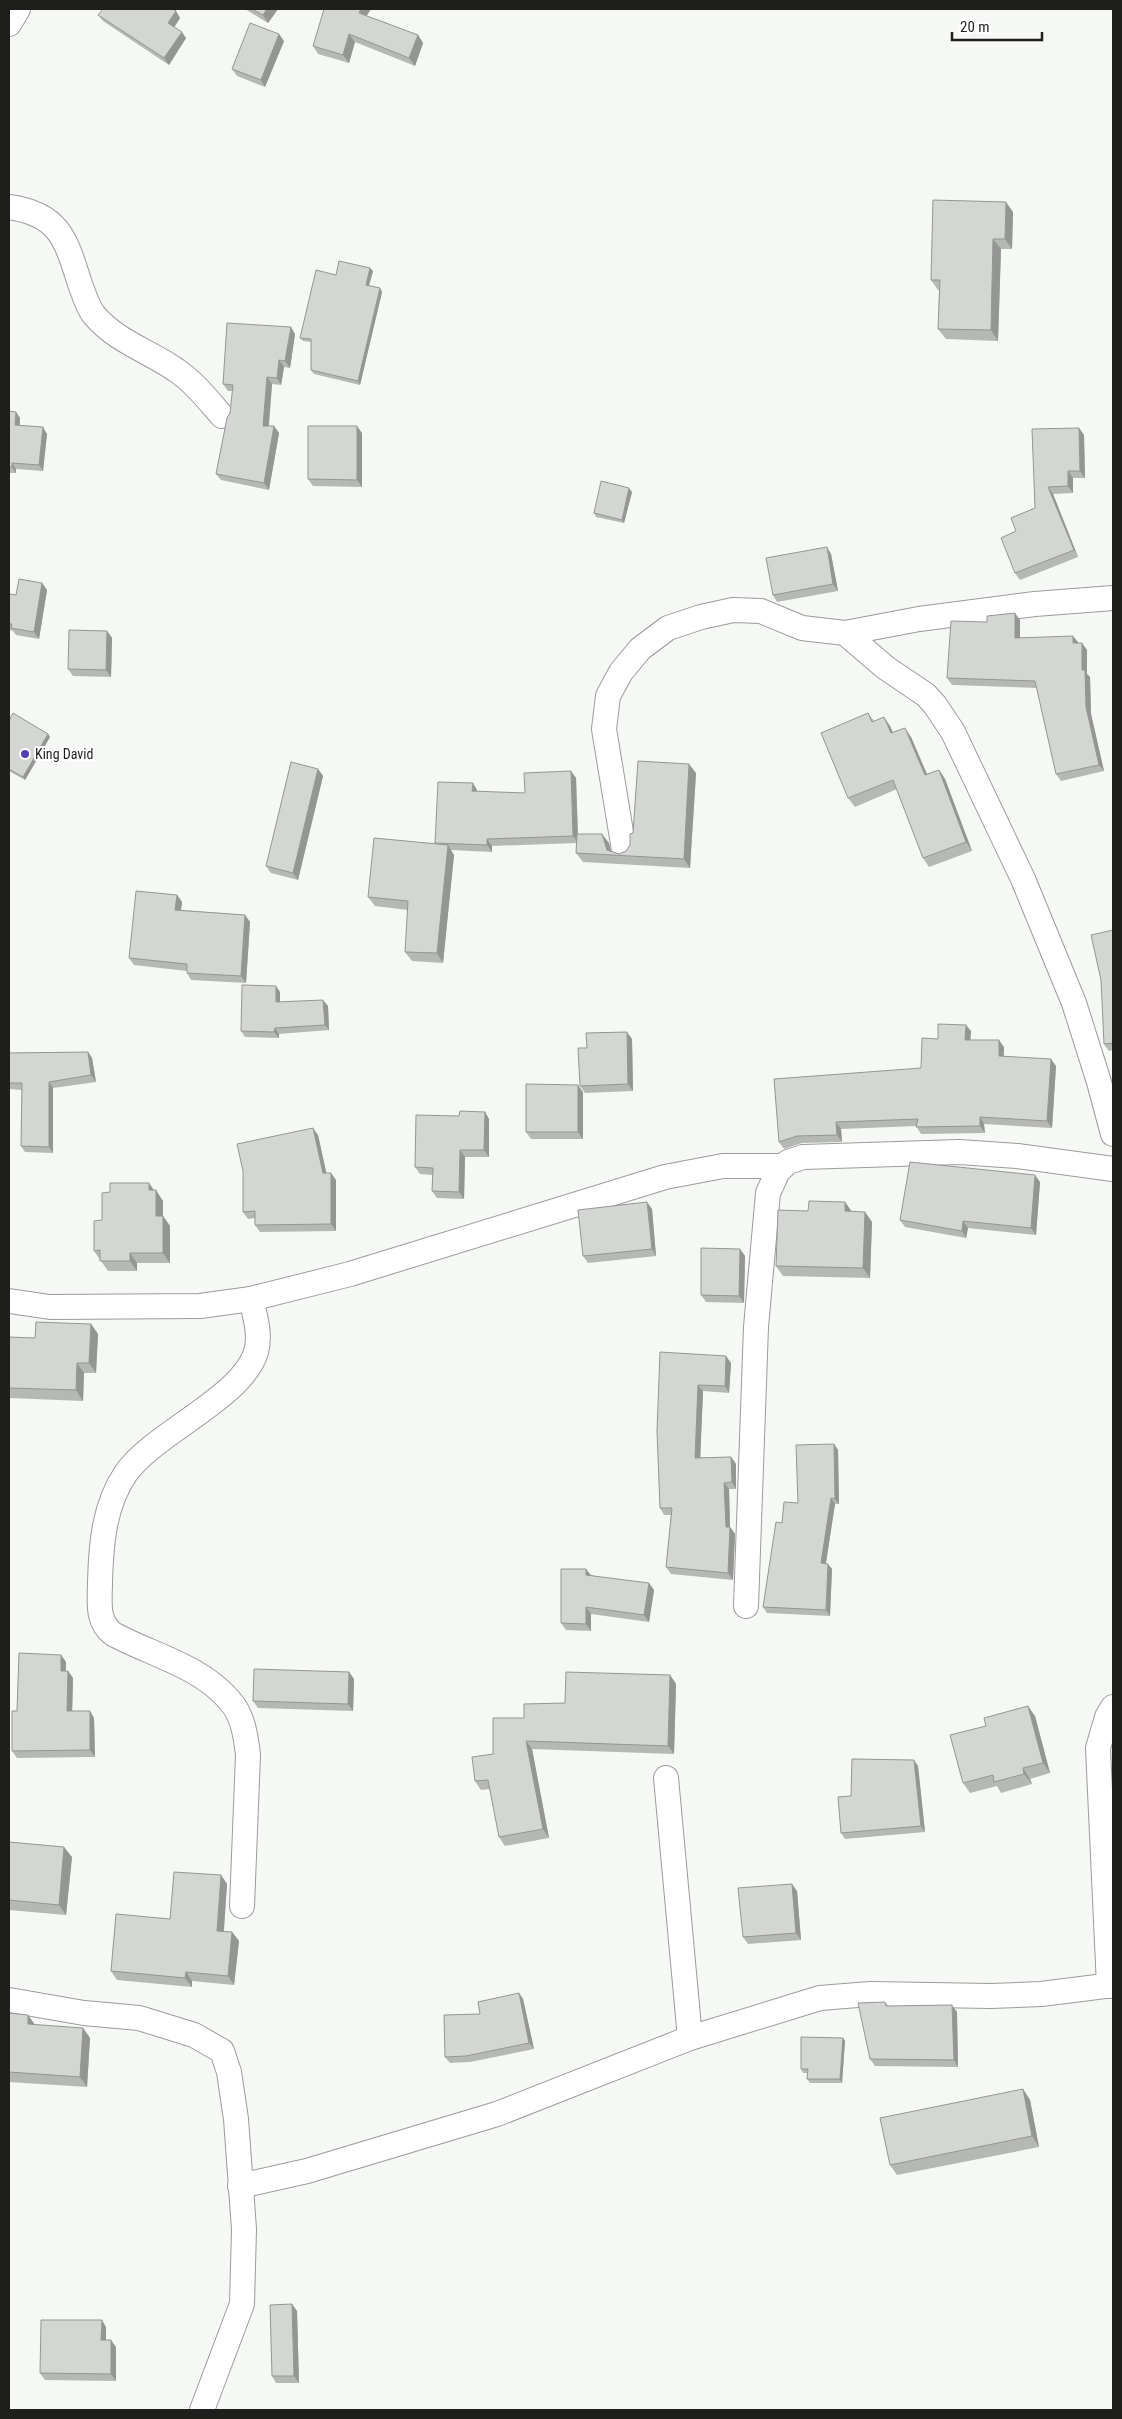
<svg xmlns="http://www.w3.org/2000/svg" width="1122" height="2419" font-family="'Roboto Condensed',sans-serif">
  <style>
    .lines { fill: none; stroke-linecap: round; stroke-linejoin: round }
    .street-casing { stroke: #9a9c99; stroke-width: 26 }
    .street { stroke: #fff; stroke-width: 24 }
    .wall { fill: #b6b8b5 }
    .shaded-wall { fill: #949694 }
    .building { fill: #d4d6d3; stroke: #949694 }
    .poi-dot { fill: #5440b8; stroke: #fff; stroke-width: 2 }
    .labels { text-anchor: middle; stroke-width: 4; stroke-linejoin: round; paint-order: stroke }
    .poi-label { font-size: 14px; fill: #1e1e1d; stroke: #fff; text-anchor: start }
  </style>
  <rect width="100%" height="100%" fill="#f6f8f5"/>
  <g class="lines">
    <g class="street-casing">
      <g id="street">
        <path d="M9,24L18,9"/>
        <path d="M9,207C60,214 66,240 80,284C84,294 87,306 94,315C117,342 149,351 176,370C194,382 208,400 222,416"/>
        <path d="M845,633L886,668L926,695L935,705L953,732L1023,879L1074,1003L1099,1082L1113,1134"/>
        <path d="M624,850L604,729L608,696L621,672L640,649L668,628L701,617L733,610L761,611L802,628L845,633L919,619L1035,604L1113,598"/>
        <path d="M9,1301L50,1307L200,1306L251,1299L350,1274L665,1177L723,1166H783"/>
        <path d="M746,1606L756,1327L768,1193L778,1171L788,1162L803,1157L959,1152L1017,1156L1113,1169"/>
        <path d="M666,1778L690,2038"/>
        <path d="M242,1906L248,1755C246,1737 243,1715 230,1701C201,1666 152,1655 113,1634C96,1621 100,1601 100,1582C101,1544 104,1505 126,1473C154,1433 242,1398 256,1352C261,1335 255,1316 251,1299"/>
        <path d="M1109,1986L1098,1748L1107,1717L1113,1707"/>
        <path d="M9,2000L84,2013L139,2018L194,2035L222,2051L229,2072L236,2119L244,2229L242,2304L202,2410"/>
        <path d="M240,2186L307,2171L497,2114L690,2038L820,1998L870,1994L991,1996L1041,1994L1113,1985"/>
      </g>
    </g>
    <use href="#street" class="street"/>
  </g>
  <g class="wall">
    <path d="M245,9H278L268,23Z"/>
    <path d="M173,10L176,11L180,18L174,27L186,38L169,65L103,21L98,15Z"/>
    <path d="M367,16L418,35L423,43L415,66L355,42L349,63L318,54L313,46Z"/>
    <path d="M284,41L265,87L237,76L232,69Z"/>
    <path d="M1013,212L1012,249H1001L998,341L946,339L938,329L939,290H938L931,280Z"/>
    <path d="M370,268L373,271L369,286L382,292L360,385L314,374L311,370V342L303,341L300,338L336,275Z"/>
    <path d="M295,334L290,368L284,367L281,385L272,384L269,426H274L279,433L269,490L221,480L216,474L230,413L233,391H228L223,384Z"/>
    <path d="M9,411L20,418V425L47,434L43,471L16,469V473H9Z"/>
    <path d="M1079,428L1084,435L1085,478H1073V493L1053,494L1078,557L1020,580L1015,573L1016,531L1035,508Z"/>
    <path d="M362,433V487L313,486L308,479Z"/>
    <path d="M632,492L624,523L596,517L594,513Z"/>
    <path d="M831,554L838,591L777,602L773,595Z"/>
    <path d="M42,583L47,590L39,639L16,635L13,631L9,630V594L16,595Z"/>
    <path d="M1020,620V638L1078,642V643L1087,650V674L1090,677L1091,714L1104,771L1061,781L1056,774L1037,688L952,685L947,678L987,622Z"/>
    <path d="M107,631L112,638L111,677L73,676L68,669Z"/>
    <path d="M868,713L874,721L890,726L893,733L911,737L927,774L939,770L945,779L972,851L929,867L923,858L897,789L855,807L848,798Z"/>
    <path d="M9,721L48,734L50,737L25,780L9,771Z"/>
    <path d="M318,769L323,776L298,880L271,873L266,866Z"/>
    <path d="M571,771L576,778L578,834L609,843L611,851L619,854L626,851L630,845L633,833L696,773L690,868L583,862L576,853L577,843L492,846V852L451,850L454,855L443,963L412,961L405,952L408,910L375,906L368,897L436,844L435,843L477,790V792L525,793Z"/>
    <path d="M177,895L182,902L181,910L245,915L250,922L246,983L191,980L187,973V971L134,965L129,958Z"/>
    <path d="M1113,930V1050L1109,1051L1104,1044Z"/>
    <path d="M280,992V1002L328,1006L329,1030L279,1034V1038L245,1037L241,1031Z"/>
    <path d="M971,1031L970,1040L1004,1047V1056L1056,1066L1052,1128L984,1124L985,1133L921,1134L916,1126L841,1129L842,1142L802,1143L784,1149L779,1142L921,1068L938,1039Z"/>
    <path d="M632,1039L633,1091L585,1093L580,1086L587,1048Z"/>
    <path d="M88,1052L92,1058L96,1082L53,1088V1153L25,1152L21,1146L22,1090L9,1089V1053Z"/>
    <path d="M583,1092V1139H531L526,1132Z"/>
    <path d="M485,1112L489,1119V1157H465L464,1199L437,1198L432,1191L433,1175L420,1174L415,1167L459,1116Z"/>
    <path d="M318,1135L326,1173L336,1180V1231L260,1232L255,1225V1218L248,1219L243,1212Z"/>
    <path d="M1040,1182L1036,1235L968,1228L966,1238L905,1227L900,1220Z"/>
    <path d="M154,1190L163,1201V1216L170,1226V1263H137V1271H108L94,1251L102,1220Z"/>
    <path d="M845,1202L852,1212H865L872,1222L870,1278L783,1276L776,1266L808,1211Z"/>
    <path d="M652,1209L656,1256L588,1263L583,1256Z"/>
    <path d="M740,1249L745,1256L744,1303L706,1302L701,1295Z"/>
    <path d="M91,1324L98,1334L96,1373H84L83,1401L9,1398V1337L35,1338Z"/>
    <path d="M660,1352L731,1363L729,1393L703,1391L700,1458L731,1457L736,1464V1489H729L730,1527L735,1534L733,1580L671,1574L666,1567L671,1515H664L660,1508Z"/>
    <path d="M834,1444L838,1450L839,1504H835L826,1563L832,1569L830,1616L767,1613L763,1607L782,1523L798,1503Z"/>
    <path d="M586,1569L591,1575L654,1590L649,1622L591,1614V1631L566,1630L561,1623Z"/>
    <path d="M61,1655L66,1662V1671H68L73,1678L72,1711L94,1718L95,1757L17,1758L12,1751L17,1711Z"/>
    <path d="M349,1672L354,1679L353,1711L258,1708L253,1701Z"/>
    <path d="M670,1675L676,1684L674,1754L532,1749L549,1838L505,1846L499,1837L490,1789L481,1790L475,1781L493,1754L524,1718L565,1703Z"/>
    <path d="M1035,1716L1050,1773L1030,1779L1032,1784L1001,1793L997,1786L970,1793L963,1783Z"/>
    <path d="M918,1766L925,1832L845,1839L841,1833L851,1796Z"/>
    <path d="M9,1842L72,1857L66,1915L9,1910Z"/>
    <path d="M221,1875L227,1884L224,1931L232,1932L239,1941L234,1985L192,1981V1987L117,1980L111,1971Z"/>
    <path d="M797,1891L801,1940L748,1944L743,1937Z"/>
    <path d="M519,1993L523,1999L534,2049L470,2062L450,2063L445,2057L480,2014Z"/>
    <path d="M885,2002L888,2006L957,2012L958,2067L875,2066L870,2059Z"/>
    <path d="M9,2013L28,2015L35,2025L83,2028L90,2038L87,2087L9,2082Z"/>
    <path d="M843,2038L845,2041L842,2083H810L807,2079L808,2073H803L801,2069Z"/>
    <path d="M1023,2089L1030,2100L1039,2147L897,2175L890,2165Z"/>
    <path d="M297,2311L299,2383H276L272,2376Z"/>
    <path d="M106,2327V2340L116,2347V2381L45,2380L40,2373Z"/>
  </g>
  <g class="shaded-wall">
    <path d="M267,9H278L268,23L263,15Z"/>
    <path d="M361,9H371L364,20L359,13Z"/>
    <path d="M176,11L180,18L173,29L168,23Z"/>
    <path d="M182,32L186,38L169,65L164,58Z"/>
    <path d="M279,34L284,41L265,87L261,80Z"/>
    <path d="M349,34L355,42L349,63L343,55Z"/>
    <path d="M418,35L423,43L415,66L409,58Z"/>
    <path d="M1006,202L1013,212L1012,249L1005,239Z"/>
    <path d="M993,239L1001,249L998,341L991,330Z"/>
    <path d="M370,268L373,271L368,288L366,285Z"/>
    <path d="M380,288L382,292L360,385L358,381Z"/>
    <path d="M291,327L295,334L290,368L285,361Z"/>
    <path d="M279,360L284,367L281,385L277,378Z"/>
    <path d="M267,377L272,384L268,433L263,426Z"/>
    <path d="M16,412L20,418L19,431L15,425Z"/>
    <path d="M274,426L279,433L269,490L264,483Z"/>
    <path d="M357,426L362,433V487L357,480Z"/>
    <path d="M43,427L47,434L43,471L39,465Z"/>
    <path d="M1079,428L1084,435L1085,478L1080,471Z"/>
    <path d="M12,463L16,469V473L12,467Z"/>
    <path d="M1068,471L1073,478V493L1068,486Z"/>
    <path d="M1048,487L1053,494L1078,557L1074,550Z"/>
    <path d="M629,488L632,492L624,523L622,520Z"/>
    <path d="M827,547L831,554L838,591L833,584Z"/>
    <path d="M42,583L47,590L39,639L34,632Z"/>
    <path d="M1015,613L1020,620V645L1015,638Z"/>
    <path d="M107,631L112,638L111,677L106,670Z"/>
    <path d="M1073,636L1078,642V650L1073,643Z"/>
    <path d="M1082,643L1087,650V674L1090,677L1091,714L1104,771L1099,765L1086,707L1082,670Z"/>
    <path d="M884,717L890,726L897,742L891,733Z"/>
    <path d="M905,728L911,737L931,784L925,775Z"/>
    <path d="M48,734L50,737L25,780L23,777Z"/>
    <path d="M689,764L696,773L690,868L684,859Z"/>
    <path d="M318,769L323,776L298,880L293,873Z"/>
    <path d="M939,770L945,779L972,851L966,842Z"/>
    <path d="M571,771L576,778L578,843L573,836Z"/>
    <path d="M473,783L477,790V798L472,791Z"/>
    <path d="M602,834L609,843L612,855L607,850Z"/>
    <path d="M487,839L492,846V852L487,845Z"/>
    <path d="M448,845L454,855L443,963L437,953Z"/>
    <path d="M177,895L182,902L180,917L175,910Z"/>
    <path d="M245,915L250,922L246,983L241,976Z"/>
    <path d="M276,986L280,992V1008L276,1002Z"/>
    <path d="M323,1000L328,1006L329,1030L325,1025Z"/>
    <path d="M966,1025L971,1031L970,1047L965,1040Z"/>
    <path d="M275,1028L279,1034V1038L274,1032Z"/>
    <path d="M627,1032L632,1039L633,1091L628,1084Z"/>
    <path d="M999,1040L1004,1047L1003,1063L999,1056Z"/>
    <path d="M88,1052L92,1058L96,1082L91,1075Z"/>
    <path d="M1051,1059L1056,1066L1052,1128L1047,1121Z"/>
    <path d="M49,1082L53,1088V1153L49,1147Z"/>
    <path d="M578,1085L583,1092V1139L578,1132Z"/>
    <path d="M485,1112L489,1119V1157L484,1150Z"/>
    <path d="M980,1117L984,1124L985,1133L980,1126Z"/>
    <path d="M836,1122L841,1129L842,1142L837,1135Z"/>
    <path d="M313,1128L318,1135L328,1180L323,1173Z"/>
    <path d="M460,1150L465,1157L464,1199L459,1192Z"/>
    <path d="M331,1173L336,1180V1231L331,1224Z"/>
    <path d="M1035,1175L1040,1182L1036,1235L1031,1228Z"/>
    <path d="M149,1183L156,1193V1190L163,1201V1216L170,1226V1263L163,1253L156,1216L149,1190Z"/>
    <path d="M647,1202L652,1209L656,1256L652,1249Z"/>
    <path d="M845,1202L852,1212L845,1211Z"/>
    <path d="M865,1212L872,1222L870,1278L863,1268Z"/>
    <path d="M963,1221L968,1228L966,1238L962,1231Z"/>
    <path d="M740,1249L745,1256L744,1303L739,1296Z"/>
    <path d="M130,1253L137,1263V1271L130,1261Z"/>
    <path d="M91,1324L98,1334L96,1373L89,1363Z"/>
    <path d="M726,1356L731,1363L729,1393L725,1386Z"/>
    <path d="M77,1363L84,1373L83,1401L76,1390Z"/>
    <path d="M698,1385L703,1391L700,1465L695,1458Z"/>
    <path d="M834,1444L838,1450L839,1504L835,1499Z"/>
    <path d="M731,1457L736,1464V1489L732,1482Z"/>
    <path d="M724,1483L729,1489L730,1527L735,1534L733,1580L728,1573L726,1527Z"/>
    <path d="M831,1498L835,1504L825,1569L821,1563Z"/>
    <path d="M828,1564L832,1569L830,1616L826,1610Z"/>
    <path d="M586,1569L591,1576L586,1575Z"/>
    <path d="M649,1583L654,1590L649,1622L644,1615Z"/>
    <path d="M586,1607L591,1614V1631L586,1624Z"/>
    <path d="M61,1655L66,1662L65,1678L61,1671Z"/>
    <path d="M68,1671L73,1678L72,1718L67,1711Z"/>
    <path d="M349,1672L354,1679L353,1711L348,1704Z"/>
    <path d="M670,1675L676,1684L674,1754L668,1746Z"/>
    <path d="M1028,1706L1035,1716L1050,1773L1043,1763Z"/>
    <path d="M90,1711L94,1718L95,1757L90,1750Z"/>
    <path d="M526,1741L532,1749L549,1838L543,1829Z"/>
    <path d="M914,1760L918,1766L925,1832L921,1826Z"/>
    <path d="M1023,1768L1030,1779L1032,1784L1024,1774Z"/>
    <path d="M64,1847L72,1857L66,1915L59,1905Z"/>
    <path d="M221,1875L227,1884L223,1940L217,1931Z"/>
    <path d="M792,1884L797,1891L801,1940L796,1933Z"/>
    <path d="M232,1932L239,1941L234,1985L228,1976Z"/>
    <path d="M186,1972L192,1981V1987L185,1978Z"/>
    <path d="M519,1993L523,1999L534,2049L529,2043Z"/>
    <path d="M952,2005L957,2012L958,2067L954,2060Z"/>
    <path d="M28,2015L35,2025L28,2024Z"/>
    <path d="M83,2028L90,2038L87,2087L80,2077Z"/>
    <path d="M843,2038L845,2041L842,2083L840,2079Z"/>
    <path d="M1023,2089L1030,2100L1039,2147L1032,2136Z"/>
    <path d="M292,2304L297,2311L299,2383L294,2376Z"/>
    <path d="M102,2320L106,2327V2347L101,2340Z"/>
    <path d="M111,2340L116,2347V2381L111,2374Z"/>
  </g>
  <g class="building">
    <path d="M103,9H172L176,11L168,23L182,32L164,58L98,15Z"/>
    <path d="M252,9H267L263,15Z"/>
    <path d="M324,9H361L359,13L418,35L409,58L349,34L343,55L313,46Z"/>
    <path d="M250,23L279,34L261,80L232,69Z"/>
    <path d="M933,200L1006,202L1005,239H993L991,330L938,329L940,280H931Z"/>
    <path d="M339,261L370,268L366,285L380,288L358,381L311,370V339L300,338L316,270L336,275Z"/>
    <path d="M227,323L291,327L285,361L279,360L277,378L267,377L263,426H274L264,483L216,474L227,418L230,413L233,385L223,384Z"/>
    <path d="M9,411L16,412L15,425L43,427L39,465L12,463V467H9Z"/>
    <path d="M308,426H357V480L308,479Z"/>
    <path d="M1079,428L1080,471H1068V486L1048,487L1074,550L1015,573L1001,538L1016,531L1011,518L1035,508L1032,429Z"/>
    <path d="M601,481L629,488L622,520L594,513Z"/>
    <path d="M827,547L833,584L773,595L766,558Z"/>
    <path d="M19,579L42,583L34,632L11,628L12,624H9V594L16,595Z"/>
    <path d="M1015,613V638L1073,636V643H1082V670H1085L1086,707L1099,765L1056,774L1035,681L947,678L951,621L987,622V616Z"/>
    <path d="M69,630L107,631L106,670L68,669Z"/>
    <path d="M13,713L48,734L23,777L9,769V721Z"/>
    <path d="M868,713L872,722L884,717L891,733L905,728L925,775L939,770L966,842L923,858L893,780L848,798L821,733Z"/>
    <path d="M638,761L689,764L684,859L576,853L577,834H602L607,850L619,854L626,851L630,845V834L633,833Z"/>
    <path d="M291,762L318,769L293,873L266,866Z"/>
    <path d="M571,771L573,836L487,839V845L435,843L438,782L473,783L472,791L525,793L524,773Z"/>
    <path d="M374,838L448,845L437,953L405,952L408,901L368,897Z"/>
    <path d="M136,891L177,895L175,910L245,915L241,976L187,973V964L129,958Z"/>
    <path d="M1113,930V1043L1104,1044L1101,980L1091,935Z"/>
    <path d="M242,985L276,986V1002L323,1000L325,1025L275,1028L274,1032L241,1031Z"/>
    <path d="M938,1024L966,1025L965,1040H999V1056L1051,1059L1047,1121L980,1117V1126L916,1127L918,1119L836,1122L837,1135L797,1136L779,1142L774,1079L921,1068L922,1038L938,1039Z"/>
    <path d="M627,1032L628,1084L580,1086L578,1048H587L586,1033Z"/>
    <path d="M88,1052L91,1075L49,1082V1147L21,1146L22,1083H9V1053Z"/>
    <path d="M526,1084L578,1085V1132H526Z"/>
    <path d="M460,1111L485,1112L484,1150H460L459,1192L432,1191L433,1168L415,1167L416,1115L459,1116Z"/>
    <path d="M313,1128L323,1173H331V1224L255,1225V1211L243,1212V1171L237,1144Z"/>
    <path d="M910,1162L1035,1175L1031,1228L963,1221L962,1231L900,1220Z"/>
    <path d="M110,1183H149V1190H156V1216H163V1253H130V1261H100V1250L94,1251V1221L102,1220V1193L110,1192Z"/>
    <path d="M809,1201L845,1202V1211L865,1212L863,1268L776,1266L778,1210L808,1211Z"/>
    <path d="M647,1202L652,1249L583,1256L578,1210Z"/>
    <path d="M701,1248L740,1249L739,1296L701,1295Z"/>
    <path d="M36,1322L91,1324L89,1363H77L76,1390L9,1388V1337L35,1338Z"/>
    <path d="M660,1352L726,1356L725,1386L698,1385L695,1458L731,1457L732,1482L724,1483L726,1527H730L728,1573L666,1567L672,1508H660L657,1431Z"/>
    <path d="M834,1444L835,1499L831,1498L821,1563L828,1564L826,1610L763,1607L776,1522L782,1523L784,1502L798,1503L796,1445Z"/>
    <path d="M561,1569H586V1575L649,1583L644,1615L586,1607V1624L561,1623Z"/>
    <path d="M19,1653L61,1655V1671H68L67,1711H90V1750L12,1751V1711H17Z"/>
    <path d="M254,1669L349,1672L348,1704L253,1701Z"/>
    <path d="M566,1672L670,1675L668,1746L526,1741L543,1829L499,1837L488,1780L475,1781L472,1757L493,1754V1718H524V1704L565,1703Z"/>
    <path d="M1028,1706L1043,1763L1023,1768L1024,1774L994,1782L993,1775L963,1783L950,1735L986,1726L984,1718Z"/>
    <path d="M852,1759L914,1760L921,1826L841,1833L838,1797L851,1796Z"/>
    <path d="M9,1842L64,1847L59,1905L9,1900Z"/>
    <path d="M174,1872L221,1875L217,1931L232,1932L228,1976L186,1972L185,1978L111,1971L116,1914L170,1919Z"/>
    <path d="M792,1884L796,1933L743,1937L738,1888Z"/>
    <path d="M519,1993L529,2043L466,2056L445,2057L444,2015L480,2014L478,2002Z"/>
    <path d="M885,2002L886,2006L952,2005L954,2060L870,2059L858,2003Z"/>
    <path d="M9,2013L28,2015V2024L83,2028L80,2077L9,2072Z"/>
    <path d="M801,2037L843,2038L840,2079H807L808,2069H801Z"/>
    <path d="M1023,2089L1032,2136L890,2165L880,2118Z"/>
    <path d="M292,2304L294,2376H272L270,2305Z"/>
    <path d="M41,2320H102L101,2340H111V2374L40,2373Z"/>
  </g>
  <circle class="poi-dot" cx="25" cy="754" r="5"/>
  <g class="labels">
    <g class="poi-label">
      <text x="35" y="759">King David</text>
    </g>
  </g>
  <rect width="1122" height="2419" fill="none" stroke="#1e1e1d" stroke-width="20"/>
  <path d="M952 32v8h90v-8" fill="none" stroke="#1e1e1d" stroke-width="2.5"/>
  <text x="960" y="32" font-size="15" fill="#1e1e1d" stroke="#ffffff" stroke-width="4" paint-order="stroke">20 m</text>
</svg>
